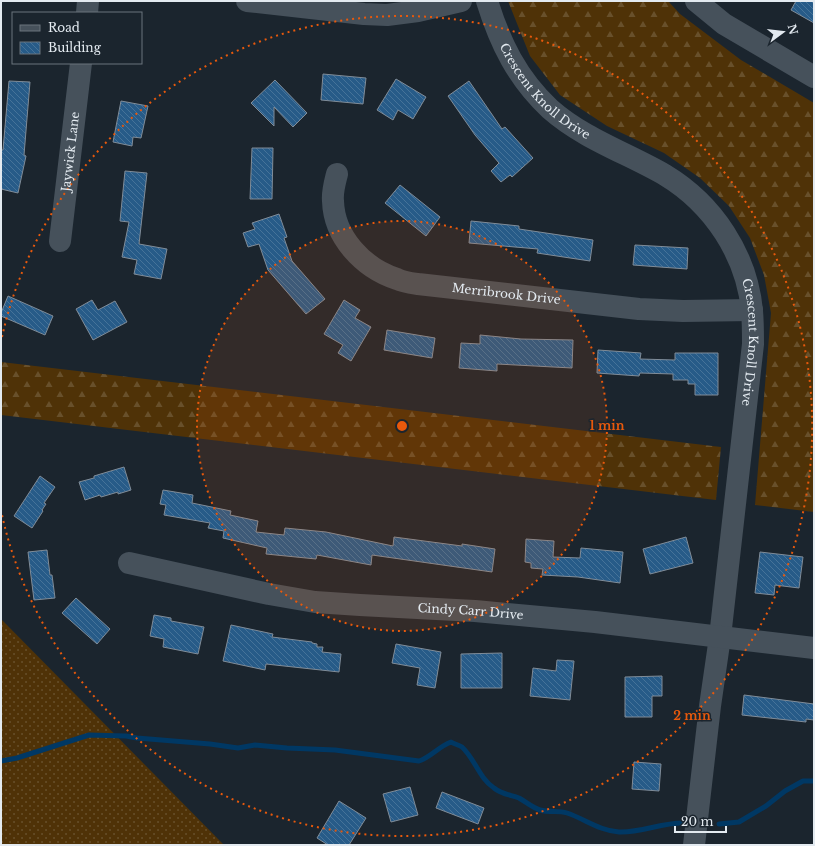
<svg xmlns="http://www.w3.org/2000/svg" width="815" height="846" font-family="'Libre Baskerville',serif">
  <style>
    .grass { fill: url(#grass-dots) }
    .forest { fill: url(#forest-firs) }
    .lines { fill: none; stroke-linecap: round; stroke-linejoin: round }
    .stream { stroke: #003864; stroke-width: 5 }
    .building { fill: url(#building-back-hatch); stroke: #808c98 }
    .minor { stroke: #46515b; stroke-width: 22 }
    .ring { fill: none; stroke: #e8590c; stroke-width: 2; stroke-dasharray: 2 4 }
    .labels { text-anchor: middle; stroke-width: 3; stroke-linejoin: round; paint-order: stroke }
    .street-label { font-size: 12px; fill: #e3eaf0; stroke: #1b252e }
    .centre { fill: #e8590c; stroke: #1b252e; stroke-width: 2 }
    .ring-label { font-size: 12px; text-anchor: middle; font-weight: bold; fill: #e8590c; stroke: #1b252e; stroke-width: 3; stroke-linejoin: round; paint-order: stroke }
  </style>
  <defs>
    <pattern id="grass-dots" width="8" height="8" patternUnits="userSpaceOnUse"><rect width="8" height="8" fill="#4f3207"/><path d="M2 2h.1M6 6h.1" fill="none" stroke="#68502b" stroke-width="1.8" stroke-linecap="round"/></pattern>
    <pattern id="forest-firs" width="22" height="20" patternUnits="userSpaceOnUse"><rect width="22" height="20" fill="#4f3207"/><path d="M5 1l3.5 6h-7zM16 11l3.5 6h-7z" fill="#68502b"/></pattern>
    <pattern id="building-back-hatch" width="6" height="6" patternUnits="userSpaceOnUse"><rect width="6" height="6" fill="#275b88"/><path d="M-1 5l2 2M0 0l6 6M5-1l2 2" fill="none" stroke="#467399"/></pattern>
  </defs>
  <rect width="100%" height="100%" fill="#1b252e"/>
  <path class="grass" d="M1,619L224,845H1Z"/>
  <g class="forest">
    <path d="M508,1H668L680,14L741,60L814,103V512L755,505L771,313L764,275L750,238L729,206L700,178L664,153L607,126L560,95L530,56Z"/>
    <path d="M1,362L721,447L716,500L1,415Z"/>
  </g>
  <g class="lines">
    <g class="stream">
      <path d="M1,761L17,758L89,735L126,736L137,738L210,744L238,748L255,745L287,748L335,750L419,761C431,757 438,747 451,742C454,744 459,745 462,747C475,759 479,778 494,788C501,794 511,795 519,798C526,802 533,808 540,810C550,813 558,810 567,813C585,819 600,831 619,832C640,833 661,823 682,823"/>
      <path d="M719,824L739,822L766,806L785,791L803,781H814"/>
    </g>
  </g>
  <g class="building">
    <path d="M796,1H814V23L791,10Z"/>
    <path d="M323,74L366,78L363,104L321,100Z"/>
    <path d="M396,79L426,97L413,119L398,110L393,120L377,110Z"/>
    <path d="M275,80L307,113L293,127L274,107V126L251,103Z"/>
    <path d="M9,81L30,82L24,155L26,156L18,193L1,189V150H3Z"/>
    <path d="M469,81L502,129L505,127L533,158L512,177L510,175L501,182L491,171L499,163L475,135L448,96Z"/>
    <path d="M121,101L148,106L141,138L133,137L132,146L113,142Z"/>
    <path d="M252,148H273L272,199H250Z"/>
    <path d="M125,171L147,173L139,244L167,249L161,279L134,274L137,260L122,257L129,222L120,221Z"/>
    <path d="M400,185L440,217L426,236L385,203Z"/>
    <path d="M279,214L287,237L284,238L292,261L325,299L306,314L268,270L259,244L248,247L243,233L255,229L252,223Z"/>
    <path d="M471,221L519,226V229L593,240L590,261L537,253L538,249L469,243Z"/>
    <path d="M635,245L688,248L687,269L633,265Z"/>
    <path d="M8,296L53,316L45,335L1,316V313Z"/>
    <path d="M92,300L98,310L115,301L127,322L93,340L76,309Z"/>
    <path d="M344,300L360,310L355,318L371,327L351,361L338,353L343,345L324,334Z"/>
    <path d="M387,330L435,338L432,358L384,350Z"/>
    <path d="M480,335L521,339L573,340L572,368L497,364V371L459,368L461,343L480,344Z"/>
    <path d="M598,350L641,353L640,359L675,360V353H718V395H695V384H688V380H673V374L640,373L639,376L597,373Z"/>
    <path d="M124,467L131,490L118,494V492L101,497L100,495L85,500L79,482L94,478V476Z"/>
    <path d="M40,476L55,487L44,503L46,504L42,510L43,511L32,528L14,516Z"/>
    <path d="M163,490L193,495L192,503L231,511L230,515L258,521L256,532L284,535L285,528L326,532L393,546L394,537L462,546V544L495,549L492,572L372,555L371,565L317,555L316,559L266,554L267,548L223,538L224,531L208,528L210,523L164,515L166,505L160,504Z"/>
    <path d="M686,537L693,563L650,574L643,549Z"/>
    <path d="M526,539L554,541L553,557L580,558L581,548L623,552L620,583L578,577L542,575L543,569L531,568V563L525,562Z"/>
    <path d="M47,550L50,575H52L55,598L34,600L28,552Z"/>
    <path d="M760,552L803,557L799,588L775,585L774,595L755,593Z"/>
    <path d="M76,598L110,629L97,644L62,613Z"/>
    <path d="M154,615L171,618V621L204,627L198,654L163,647L164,639L150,636Z"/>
    <path d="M231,625L273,634L272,637L312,642V643L317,644V647H323L322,652L341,654L339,672L266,664L265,670L223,661Z"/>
    <path d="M396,644L441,652L435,688L417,685L420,668L392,663Z"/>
    <path d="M502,653V688H461V654Z"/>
    <path d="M557,660L574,661L570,700L530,696L533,668L556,671Z"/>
    <path d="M662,676V696H652V717H625V677Z"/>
    <path d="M744,695L814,704V720L806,719V722L742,715Z"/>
    <path d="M634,762L661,764L659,791L632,789Z"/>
    <path d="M410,787L418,815L391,822L383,794Z"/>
    <path d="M442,792L484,808L478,824L436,808Z"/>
    <path d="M339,801L366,818L349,845H328L317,838Z"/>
  </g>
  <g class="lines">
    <g class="minor">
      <path d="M247,1L364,14L387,15L418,11L461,1"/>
      <path id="s1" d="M487,1C500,43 517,78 550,109C584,139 627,153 665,175C713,204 747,255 752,311C753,322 753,333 753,344L720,637L710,706L694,845"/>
      <path d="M696,1L724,24L814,77"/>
      <path d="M87,13L88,1"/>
      <path id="s2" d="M337,174C335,182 332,192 333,201C334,237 363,268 397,279C403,282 411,283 418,284L639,309L683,311L752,310"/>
      <path id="s3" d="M60,241L81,63"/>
      <path id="s4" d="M129,563L269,594L315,602L360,605L475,611L595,622L814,648"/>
    </g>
  </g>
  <circle cx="402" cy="426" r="205" fill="#e8590c" fill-opacity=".12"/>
  <g class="ring">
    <circle cx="402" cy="426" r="205"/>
    <path d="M2 337A410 410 0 1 1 2 515"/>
  </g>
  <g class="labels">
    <g class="street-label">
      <text dy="4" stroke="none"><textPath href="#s1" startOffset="110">Crescent Knoll Drive</textPath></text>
      <text dy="4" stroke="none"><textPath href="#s3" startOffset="90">Jaywick Lane</textPath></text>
      <text dy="4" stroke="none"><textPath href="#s2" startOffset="245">Merribrook Drive</textPath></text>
      <text dy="4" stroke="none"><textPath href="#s1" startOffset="458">Crescent Knoll Drive</textPath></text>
      <text dy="4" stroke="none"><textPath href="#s4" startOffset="346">Cindy Carr Drive</textPath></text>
    </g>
  </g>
  <circle cx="402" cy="426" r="6" class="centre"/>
  <g class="ring-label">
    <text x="607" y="430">1 min</text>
    <text x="692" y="720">2 min</text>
  </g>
  <rect width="815" height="846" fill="none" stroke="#e3eaf0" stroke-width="4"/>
  <rect x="12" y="12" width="130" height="52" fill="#1b252e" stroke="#6b747c"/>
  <rect x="20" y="25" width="20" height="6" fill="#46515b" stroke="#6b747c"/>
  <text x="48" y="32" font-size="12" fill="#e3eaf0">Road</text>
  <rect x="20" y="42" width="20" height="12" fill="url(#building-back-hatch)" stroke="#6b747c"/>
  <text x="48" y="52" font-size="12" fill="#e3eaf0">Building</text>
  <g transform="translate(783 32) rotate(75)" stroke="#1b252e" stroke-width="3" paint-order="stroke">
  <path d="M0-3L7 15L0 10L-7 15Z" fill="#e3eaf0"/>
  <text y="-6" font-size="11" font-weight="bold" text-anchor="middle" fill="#e3eaf0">N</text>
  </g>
  <path d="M675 826v6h51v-6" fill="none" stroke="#e3eaf0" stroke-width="2"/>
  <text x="681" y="826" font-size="12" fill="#e3eaf0" stroke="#1b252e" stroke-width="3" paint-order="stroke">20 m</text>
</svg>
